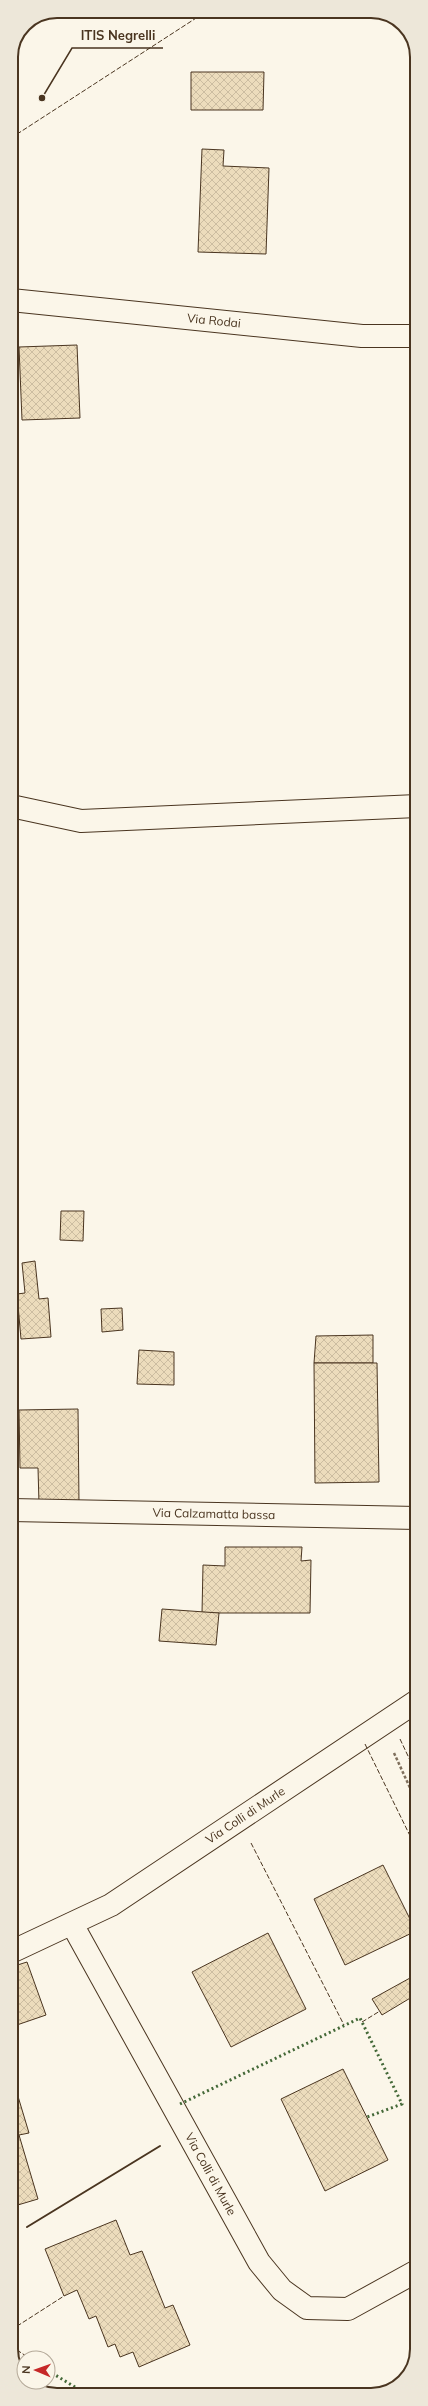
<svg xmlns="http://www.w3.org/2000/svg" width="428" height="2406" font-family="Mulish,sans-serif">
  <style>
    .building { fill: url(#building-cross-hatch); stroke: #4a3520 }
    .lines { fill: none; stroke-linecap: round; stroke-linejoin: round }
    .street-casing { stroke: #4a3520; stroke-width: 24 }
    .secondary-casing { stroke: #4a3520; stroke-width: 24 }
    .path { stroke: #7f6f5c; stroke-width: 2.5; stroke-dasharray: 3 2; stroke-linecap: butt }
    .street { stroke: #fbf6e9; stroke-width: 22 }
    .secondary { stroke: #fbf6e9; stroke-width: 22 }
    .hedge { stroke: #436837; stroke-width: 3; stroke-dasharray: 2 3; stroke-linecap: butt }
    .fence { stroke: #4a3520; stroke-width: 1; stroke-dasharray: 5 2; stroke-linecap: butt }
    .wall { stroke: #4a3520; stroke-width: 2 }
    .labels { text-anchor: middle; stroke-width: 3; stroke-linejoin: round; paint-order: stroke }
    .street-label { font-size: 12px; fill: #4a3520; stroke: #fbf6e9 }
    .rim { fill: none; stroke: #4a3520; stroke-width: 2 }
    .leader { fill: none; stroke: #4a3520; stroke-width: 1.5 }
    .callout-dot { fill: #4a3520; stroke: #fbf6e9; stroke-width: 1.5 }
    .callout-label { font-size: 13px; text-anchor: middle; font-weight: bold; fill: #4a3520; stroke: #fbf6e9; stroke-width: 3; stroke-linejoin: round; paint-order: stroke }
  </style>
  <defs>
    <pattern id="building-cross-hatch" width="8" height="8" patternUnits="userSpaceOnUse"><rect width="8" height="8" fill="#ecdcbc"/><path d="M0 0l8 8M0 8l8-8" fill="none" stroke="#ccbda1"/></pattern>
  </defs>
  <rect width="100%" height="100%" fill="#fbf6e9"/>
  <g class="building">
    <path d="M191,72H264L263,110H191Z"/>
    <path d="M202,149L224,150L223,166L269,168L266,254L198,252Z"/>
    <path d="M77,345L80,418L22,420L19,347Z"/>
    <path d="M61,1211H84L83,1241L60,1240Z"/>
    <path d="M35,1261L39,1299L48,1298L51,1337L21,1339L17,1294L25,1293L22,1263Z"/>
    <path d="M122,1308L123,1330L102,1332L101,1309Z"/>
    <path d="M373,1335V1363H314L316,1336Z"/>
    <path d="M139,1350L174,1352V1385L137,1384Z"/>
    <path d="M314,1363H377L379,1482L315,1483Z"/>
    <path d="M78,1409L79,1503L39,1504L38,1468H20L19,1410Z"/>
    <path d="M225,1547H302L301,1561L311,1560L310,1613H202L203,1565L225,1566Z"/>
    <path d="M162,1609L219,1613L216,1645L159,1641Z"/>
    <path d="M383,1865L416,1931L345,1965L314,1899Z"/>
    <path d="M268,1933L306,2009L231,2047L192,1972Z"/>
    <path d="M27,1962L46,2015L11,2027V1967Z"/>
    <path d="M410,1978L417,1994L382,2015L372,1999Z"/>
    <path d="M343,2069L388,2160L325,2191L281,2099Z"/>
    <path d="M11,2073L29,2133L19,2135L38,2199L11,2207Z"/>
    <path d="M116,2220L130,2255L142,2251L165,2308L173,2305L190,2345L139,2367L133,2352L120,2357L115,2344L108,2347L96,2316L89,2319L77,2290L64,2296L45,2249Z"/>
  </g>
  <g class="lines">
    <g class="street-casing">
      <g id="street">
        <path id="s1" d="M11,300L362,336H417"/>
        <path d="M11,806L81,821L417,806"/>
        <path id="s2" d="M72,1924L259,2262L282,2290L307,2308L348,2309L417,2271"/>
        <path id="s3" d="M11,1952L111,1905L417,1701"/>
      </g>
    </g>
    <g class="secondary-casing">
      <g id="secondary">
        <path id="s4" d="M11,1510L417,1518"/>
      </g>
    </g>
    <g class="path">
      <path d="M394,1753L417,1803"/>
      <path d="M391,2387L414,2358"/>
    </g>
    <use href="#street" class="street"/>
    <use href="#secondary" class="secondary"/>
    <g class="hedge">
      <path d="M180,2104L360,2018L402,2104L367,2117"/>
      <path d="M52,2373L88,2395"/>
    </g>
    <g class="fence">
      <path d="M11,138L207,11"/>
      <path d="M400,1739L417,1775"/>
      <path d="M365,1744L417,1850"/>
      <path d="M251,1843L344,2025"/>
      <path d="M362,2022L380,2011"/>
      <path d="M11,2330L64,2296"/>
      <path d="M11,2346L29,2358"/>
      <path d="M48,2371L52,2373"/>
    </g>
    <path class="wall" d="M27,2227L160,2146"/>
  </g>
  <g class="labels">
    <g class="street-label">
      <text dy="4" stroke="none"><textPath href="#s1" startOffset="204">Via Rodai</textPath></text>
      <text dy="4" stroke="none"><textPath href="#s4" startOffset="203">Via Calzamatta bassa</textPath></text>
      <text dy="4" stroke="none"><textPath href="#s3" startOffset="272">Via Colli di Murle</textPath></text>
      <text dy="4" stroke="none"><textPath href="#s2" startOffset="286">Via Colli di Murle</textPath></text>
    </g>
  </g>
  <path d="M0 0H428V2406H0ZM57 18H371A39 39 0 0 1 410 57V2349A39 39 0 0 1 371 2388H57A39 39 0 0 1 18 2349V57A39 39 0 0 1 57 18Z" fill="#ede7d9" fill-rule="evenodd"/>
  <path class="rim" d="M57 18H371A39 39 0 0 1 410 57V2349A39 39 0 0 1 371 2388H57A39 39 0 0 1 18 2349V57A39 39 0 0 1 57 18Z"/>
  <path class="leader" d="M42 98L72 48H163"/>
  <circle class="callout-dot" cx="42" cy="98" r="4"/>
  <g class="callout-label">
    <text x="118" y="40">ITIS Negrelli</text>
  </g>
  <g transform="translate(36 2370) rotate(272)"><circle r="19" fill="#fbf6e9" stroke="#b4a999"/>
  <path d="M0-3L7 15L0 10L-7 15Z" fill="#c62828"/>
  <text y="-6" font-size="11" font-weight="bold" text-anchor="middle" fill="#4a3520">N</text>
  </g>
</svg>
